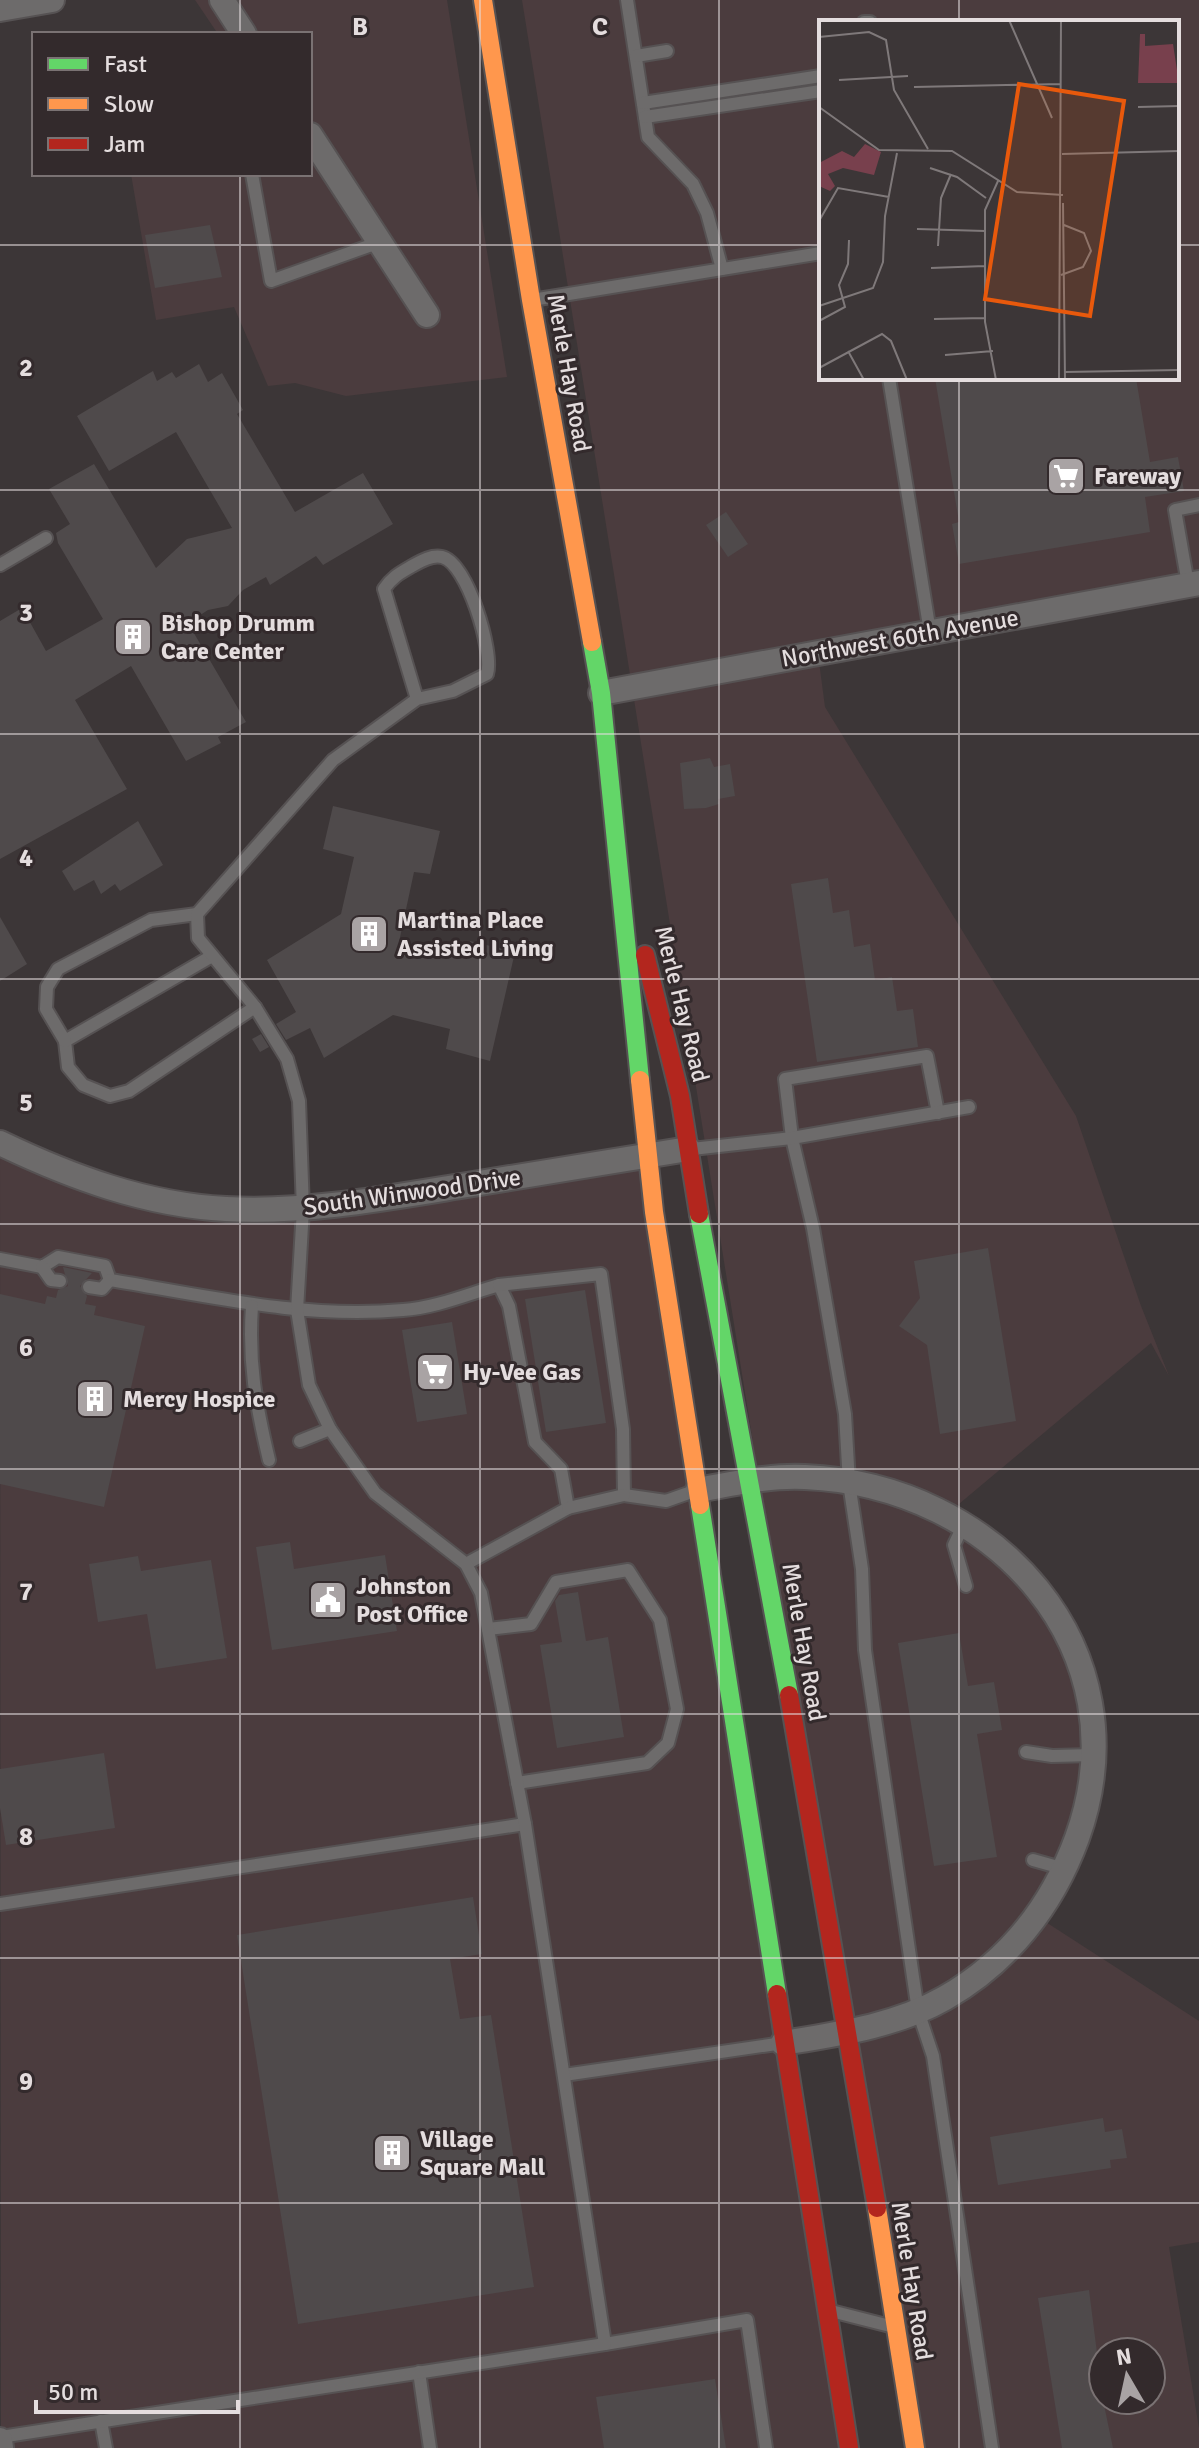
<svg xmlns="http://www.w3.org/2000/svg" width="1199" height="2448" font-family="Signika,sans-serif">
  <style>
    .built { fill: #4b3c3e; fill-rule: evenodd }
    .building { fill: #4f4a4b }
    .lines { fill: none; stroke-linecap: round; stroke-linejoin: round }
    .lane-casing { stroke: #565253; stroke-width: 16 }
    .street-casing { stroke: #565253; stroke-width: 28 }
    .fast-casing { stroke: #565253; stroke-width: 22 }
    .slow-casing { stroke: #565253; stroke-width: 22 }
    .jam-casing { stroke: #565253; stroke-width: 22 }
    .lane { stroke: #6d6b6b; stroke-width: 12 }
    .street { stroke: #6d6b6b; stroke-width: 24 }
    .fast { stroke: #63d668; stroke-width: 18 }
    .slow { stroke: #ff974d; stroke-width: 18 }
    .jam { stroke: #b3261e; stroke-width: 18 }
    .grid { fill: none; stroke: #e4ddde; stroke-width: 2; stroke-opacity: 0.55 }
    .labels { text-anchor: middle; stroke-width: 6; stroke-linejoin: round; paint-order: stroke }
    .street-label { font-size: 24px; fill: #e4ddde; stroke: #332a2c }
    .poi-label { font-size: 24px; font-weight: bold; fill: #e4ddde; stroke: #332a2c; text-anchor: start }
    .inset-road { fill: none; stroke: #7f797a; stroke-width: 2 }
    .view { fill: #e8590c; fill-opacity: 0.15; stroke: #e8590c; stroke-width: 4 }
    .inset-edge { fill: none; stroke: #e4ddde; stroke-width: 4 }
    .grid-label { font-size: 26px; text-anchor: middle; font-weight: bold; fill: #e4ddde; stroke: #332a2c; stroke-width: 6; stroke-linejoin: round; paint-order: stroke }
  </style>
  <rect width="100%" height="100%" fill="#3c3637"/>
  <g class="built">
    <path d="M195,0H447L507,377L346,396L295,383L268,386L234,307L156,320L131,174H310V34H218Z"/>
    <path d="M522,0H1199V583L818,654L825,707L1076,1116L1141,1306L1169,1376L1151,1343L947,1514L1059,1617L1094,1775L1038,1917L1199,2021V2242L1169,2247L1199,2428V2448H914ZM821,22H1177V378H821ZM1103,2352H1151V2400H1103Z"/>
    <path d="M0,1143L225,1209L648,1156L851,2448H1Z"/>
  </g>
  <g class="building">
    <path d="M210,225L222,277L155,288L145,235Z"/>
    <path d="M199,364L208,382L222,373L243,410L237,414L295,512L363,473L393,524L323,565L316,556L270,585L266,577L243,590L228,606L208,610L188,623L246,722L218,737L221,743L186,761L131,666L75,700L127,789L0,859V621L22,608L46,651L103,619L58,543L56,533L70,524L49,489L94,464L156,568L187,539L232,528L176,432L109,471L77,416L153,371L157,381L172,372L176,378Z"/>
    <path d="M935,378H1136L1150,462L1178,457L1184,491L1145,497L1150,532L959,564L952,524L959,522Z"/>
    <path d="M726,512L748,544L728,557L706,525Z"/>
    <path d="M710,758L714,767L730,764L735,796L718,799L719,804L706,808L684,809L680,763Z"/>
    <path d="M333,806L440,831L430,874L414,872L399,942L468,956L470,941L515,952L490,1061L446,1049L450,1029L393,1015L324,1058L310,1028L286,1040L276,1024L296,1012L267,960L341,914L354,857L323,849Z"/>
    <path d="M138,821L163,865L120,891L115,884L101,894L94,880L74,891L62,871Z"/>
    <path d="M828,878L833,913L849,910L854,947L870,944L875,980L892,977L897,1011L913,1009L918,1047L817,1062L791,884Z"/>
    <path d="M0,917L27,964L0,981Z"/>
    <path d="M261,1034L269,1047L260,1052L252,1039Z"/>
    <path d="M988,1248L1016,1421L940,1434L927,1345L899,1326L920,1298L914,1261Z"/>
    <path d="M63,1267L92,1273L80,1286L87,1296L85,1304L96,1306L94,1315L145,1326L104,1507L0,1484V1294L45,1304L47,1296L56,1298L58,1290L68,1286Z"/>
    <path d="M585,1290L606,1423L546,1432L525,1299Z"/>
    <path d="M452,1322L467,1414L417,1422L402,1330Z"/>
    <path d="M290,1542L294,1569L385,1555L397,1631L272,1650L256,1547Z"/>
    <path d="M138,1556L141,1571L211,1560L227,1658L156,1669L147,1614L98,1622L89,1564Z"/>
    <path d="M578,1592L586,1641L608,1637L624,1737L557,1748L540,1645L562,1642L555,1601L559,1595Z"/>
    <path d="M959,1633L968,1686L994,1682L1002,1730L977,1734L997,1857L934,1866L898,1643Z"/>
    <path d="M104,1753L115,1828L6,1845L0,1808V1769Z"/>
    <path d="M473,1897L482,1954L450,1959L460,2019L491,2015L534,2287L298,2324L237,1935Z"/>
    <path d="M1103,2118L1105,2132L1122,2129L1127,2158L1110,2160L1111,2168L998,2185L990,2137Z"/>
    <path d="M1089,2290L1103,2400L1113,2448H1062L1038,2298Z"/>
    <path d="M715,2379L726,2448H604L596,2397Z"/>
  </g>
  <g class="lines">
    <g class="lane-casing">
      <g id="lane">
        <path d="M627,0L648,137L693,184L707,213L722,269"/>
        <path d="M864,22H870"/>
        <path d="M636,56L667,51"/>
        <path d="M643,103L821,76"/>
        <path d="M645,117L821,91"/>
        <path d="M252,174L271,281L380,242"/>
        <path d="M532,300L821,253"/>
        <path d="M889,378L930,632"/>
        <path d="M0,565L46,538"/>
        <path d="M1188,584L1175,510L1199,505"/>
        <path d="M212,956L65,1041L68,1067L83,1085L110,1096L129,1091L255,1007"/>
        <path d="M65,1041L46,1009L47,987L58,969L151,920L197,914"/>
        <path d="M938,1113L927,1056L785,1079L792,1138L813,1228L845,1414L849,1483L862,1569L865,1650L918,2011L933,2056L992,2448"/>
        <path d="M692,1149L792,1138L969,1107"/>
        <path d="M0,1259L42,1267L58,1257L105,1266L110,1280C208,1296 303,1319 403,1310C435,1308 468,1294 499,1285L509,1306L535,1442L561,1469L568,1508L466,1564"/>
        <path d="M42,1267L51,1280L60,1281"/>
        <path d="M499,1285L601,1274L623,1429L624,1495L666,1501L697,1490"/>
        <path d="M89,1287L102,1289L110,1280"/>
        <path d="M252,1306C248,1363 256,1405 269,1460"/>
        <path d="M300,1441L330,1429"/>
        <path d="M568,1508L624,1495"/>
        <path d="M964,1524L954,1545L966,1586"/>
        <path d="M488,1629L531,1624L556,1582L628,1570L660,1620L677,1709L668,1743L647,1763L517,1783"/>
        <path d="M1026,1752L1052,1756L1094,1755"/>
        <path d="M1033,1860L1065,1869"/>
        <path d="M0,1904L525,1824"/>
        <path d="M564,2075L783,2043"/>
        <path d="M831,2311L890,2326"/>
        <path d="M605,2344L747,2320L766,2448"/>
        <path d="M419,2372L430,2448"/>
        <path d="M101,2421L106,2448"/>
        <path d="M0,2437L605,2344L525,1824L481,1593L466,1564L375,1493L330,1429L309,1385L297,1310L303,1209L299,1101L287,1059L255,1007L198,938L197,914L333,760L417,699L453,691L487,674C494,652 467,562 442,557C431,555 421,561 412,566C400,573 392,577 384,589L417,699"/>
      </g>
    </g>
    <g class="street-casing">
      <g id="street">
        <path d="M222,0L244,34"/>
        <path d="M0,9L52,0"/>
        <path d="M310,135L427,315"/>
        <path d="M601,693L1199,583"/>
        <path d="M0,1143C71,1177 146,1205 226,1209C305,1213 382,1199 461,1186C537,1174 612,1161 688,1149"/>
        <path d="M698,1490C732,1484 770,1475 805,1477C995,1485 1145,1649 1077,1838C1052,1906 1008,1962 945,1998C896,2026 838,2034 783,2043"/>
        <path d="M0,2440L1,2448"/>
      </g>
    </g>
    <g class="fast-casing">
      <g id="fast">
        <path d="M592,642L601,693L640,1080"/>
        <path d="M699,1214L789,1695"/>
        <path d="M700,1505L777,1994"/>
      </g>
    </g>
    <g class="slow-casing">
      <g id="slow">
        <path d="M483,0L531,300L592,642"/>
        <path d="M640,1080L654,1212L700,1505"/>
        <path d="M877,2208L915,2448"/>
      </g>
    </g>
    <g class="jam-casing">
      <g id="jam">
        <path d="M645,955L680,1096L699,1214"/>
        <path d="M789,1695L877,2208"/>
        <path d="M777,1994L849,2448"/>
      </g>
    </g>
    <use href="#lane" class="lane"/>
    <use href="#street" class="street"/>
    <use href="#fast" class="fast"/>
    <use href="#slow" class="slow"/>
    <use href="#jam" class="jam"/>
  </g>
  <path class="grid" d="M240,0V34M480,0V2448M719,0V2448M959,0V22M240,174V2448M0,245H821M1177,245H1199M959,378V2448M0,490H1199M0,734H1199M0,979H1199M0,1224H1199M0,1469H1199M0,1714H1199M0,1958H1199M0,2203H1199"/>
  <defs>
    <g id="supermarket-square" transform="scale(2)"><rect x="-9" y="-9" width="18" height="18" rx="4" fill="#a9a3a4" stroke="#332a2c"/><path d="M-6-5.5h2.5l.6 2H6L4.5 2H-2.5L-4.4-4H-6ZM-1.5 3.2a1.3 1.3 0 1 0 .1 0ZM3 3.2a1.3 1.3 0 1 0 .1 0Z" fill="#fff"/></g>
    <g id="building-square" transform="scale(2)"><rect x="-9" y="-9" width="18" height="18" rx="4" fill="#a9a3a4" stroke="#332a2c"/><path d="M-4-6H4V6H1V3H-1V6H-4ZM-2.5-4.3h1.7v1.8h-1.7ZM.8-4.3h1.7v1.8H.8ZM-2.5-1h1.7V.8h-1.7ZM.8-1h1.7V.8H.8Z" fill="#fff"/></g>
    <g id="civic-square" transform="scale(2)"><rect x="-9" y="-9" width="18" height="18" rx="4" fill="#a9a3a4" stroke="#332a2c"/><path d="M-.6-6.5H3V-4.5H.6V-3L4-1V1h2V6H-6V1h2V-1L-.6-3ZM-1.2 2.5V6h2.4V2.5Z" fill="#fff"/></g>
  </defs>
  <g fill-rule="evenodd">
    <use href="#supermarket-square" x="1066" y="476"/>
    <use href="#building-square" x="133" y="637"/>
    <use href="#building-square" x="369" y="934"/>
    <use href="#supermarket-square" x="435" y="1372"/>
    <use href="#building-square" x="95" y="1399"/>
    <use href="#civic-square" x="328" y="1600"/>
    <use href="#building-square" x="392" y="2153"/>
  </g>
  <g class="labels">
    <g class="street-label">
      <text transform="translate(569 373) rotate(80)" y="8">Merle Hay Road</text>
      <text transform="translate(900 638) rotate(-10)" y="8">Northwest 60th Avenue</text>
      <text transform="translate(682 1004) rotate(76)" y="8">Merle Hay Road</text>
      <text transform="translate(412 1192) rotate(-8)" y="8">South Winwood Drive</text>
      <text transform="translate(804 1642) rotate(80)" y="8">Merle Hay Road</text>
      <text transform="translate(912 2281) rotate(81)" y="8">Merle Hay Road</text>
    </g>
    <g class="poi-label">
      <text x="1094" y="484">Fareway</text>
      <text x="161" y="631">Bishop Drumm<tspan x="161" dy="28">Care Center</tspan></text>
      <text x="397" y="928">Martina Place<tspan x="397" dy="28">Assisted Living</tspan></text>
      <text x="463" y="1380">Hy-Vee Gas</text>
      <text x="123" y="1407">Mercy Hospice</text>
      <text x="356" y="1594">Johnston<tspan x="356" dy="28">Post Office</tspan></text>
      <text x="420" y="2147">Village<tspan x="420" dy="28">Square Mall</tspan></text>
    </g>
  </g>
  <g transform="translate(819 20)">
    <rect width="360" height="360" fill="#3c3637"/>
    <path d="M321,14H326V26L354,24L360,63H319ZM46,124L62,132L55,155L24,148L9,154L16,166L11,171L0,166V143L23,131L35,137Z" fill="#78404d"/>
    <path class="inset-road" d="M190,0L233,98M0,17L50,12L67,20L75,70L109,129M20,60L89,56M95,67L241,64M0,87L60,130L133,131L198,172L244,175M319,87L360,86M243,134L360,131M111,148L138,157L167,178M244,183L246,360M0,201L19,168L70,177M98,209L166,211M119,226L122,178L132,154M112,248L166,246M242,255L264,247L272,231L265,213L245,205M0,286L54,268L64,242L66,196L78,133M115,299L166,298M0,301L26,287L20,265L29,244L30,220M29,331L45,360M126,335L174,331M0,348L63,314L72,321L88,360M246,352L360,350M177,360L166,302V190L179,161M240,360L242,0"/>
    <path class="view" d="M200,64L305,81L271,296L166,279Z"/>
    <rect width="360" height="360" class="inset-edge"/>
  </g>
  <g class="grid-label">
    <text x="360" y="35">B</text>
    <text x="600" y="35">C</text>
    <text x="26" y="376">2</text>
    <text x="26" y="621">3</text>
    <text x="26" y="866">4</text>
    <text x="26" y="1111">5</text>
    <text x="26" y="1356">6</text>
    <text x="26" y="1600">7</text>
    <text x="26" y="1845">8</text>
    <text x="26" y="2090">9</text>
  </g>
  <rect x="32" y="32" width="280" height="144" fill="#332a2c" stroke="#7a7273" stroke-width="2"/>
  <rect x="48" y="58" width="40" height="12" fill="#63d668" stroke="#7a7273" stroke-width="2"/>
  <text x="104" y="72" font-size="24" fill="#e4ddde">Fast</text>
  <rect x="48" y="98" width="40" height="12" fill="#ff974d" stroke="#7a7273" stroke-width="2"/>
  <text x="104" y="112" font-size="24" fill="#e4ddde">Slow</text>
  <rect x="48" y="138" width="40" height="12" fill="#b3261e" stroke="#7a7273" stroke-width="2"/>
  <text x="104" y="152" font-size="24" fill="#e4ddde">Jam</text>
  <g transform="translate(1127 2376) rotate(351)"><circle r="38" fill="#332a2c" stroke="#7a7273" stroke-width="2"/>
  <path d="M0-6L14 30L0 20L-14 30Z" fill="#a9a3a4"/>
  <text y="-12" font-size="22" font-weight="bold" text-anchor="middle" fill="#e4ddde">N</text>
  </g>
  <path d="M36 2400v12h202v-12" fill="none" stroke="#e4ddde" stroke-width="4"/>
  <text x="48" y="2400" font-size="24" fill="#e4ddde" stroke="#332a2c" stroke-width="6" paint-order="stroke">50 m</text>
</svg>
